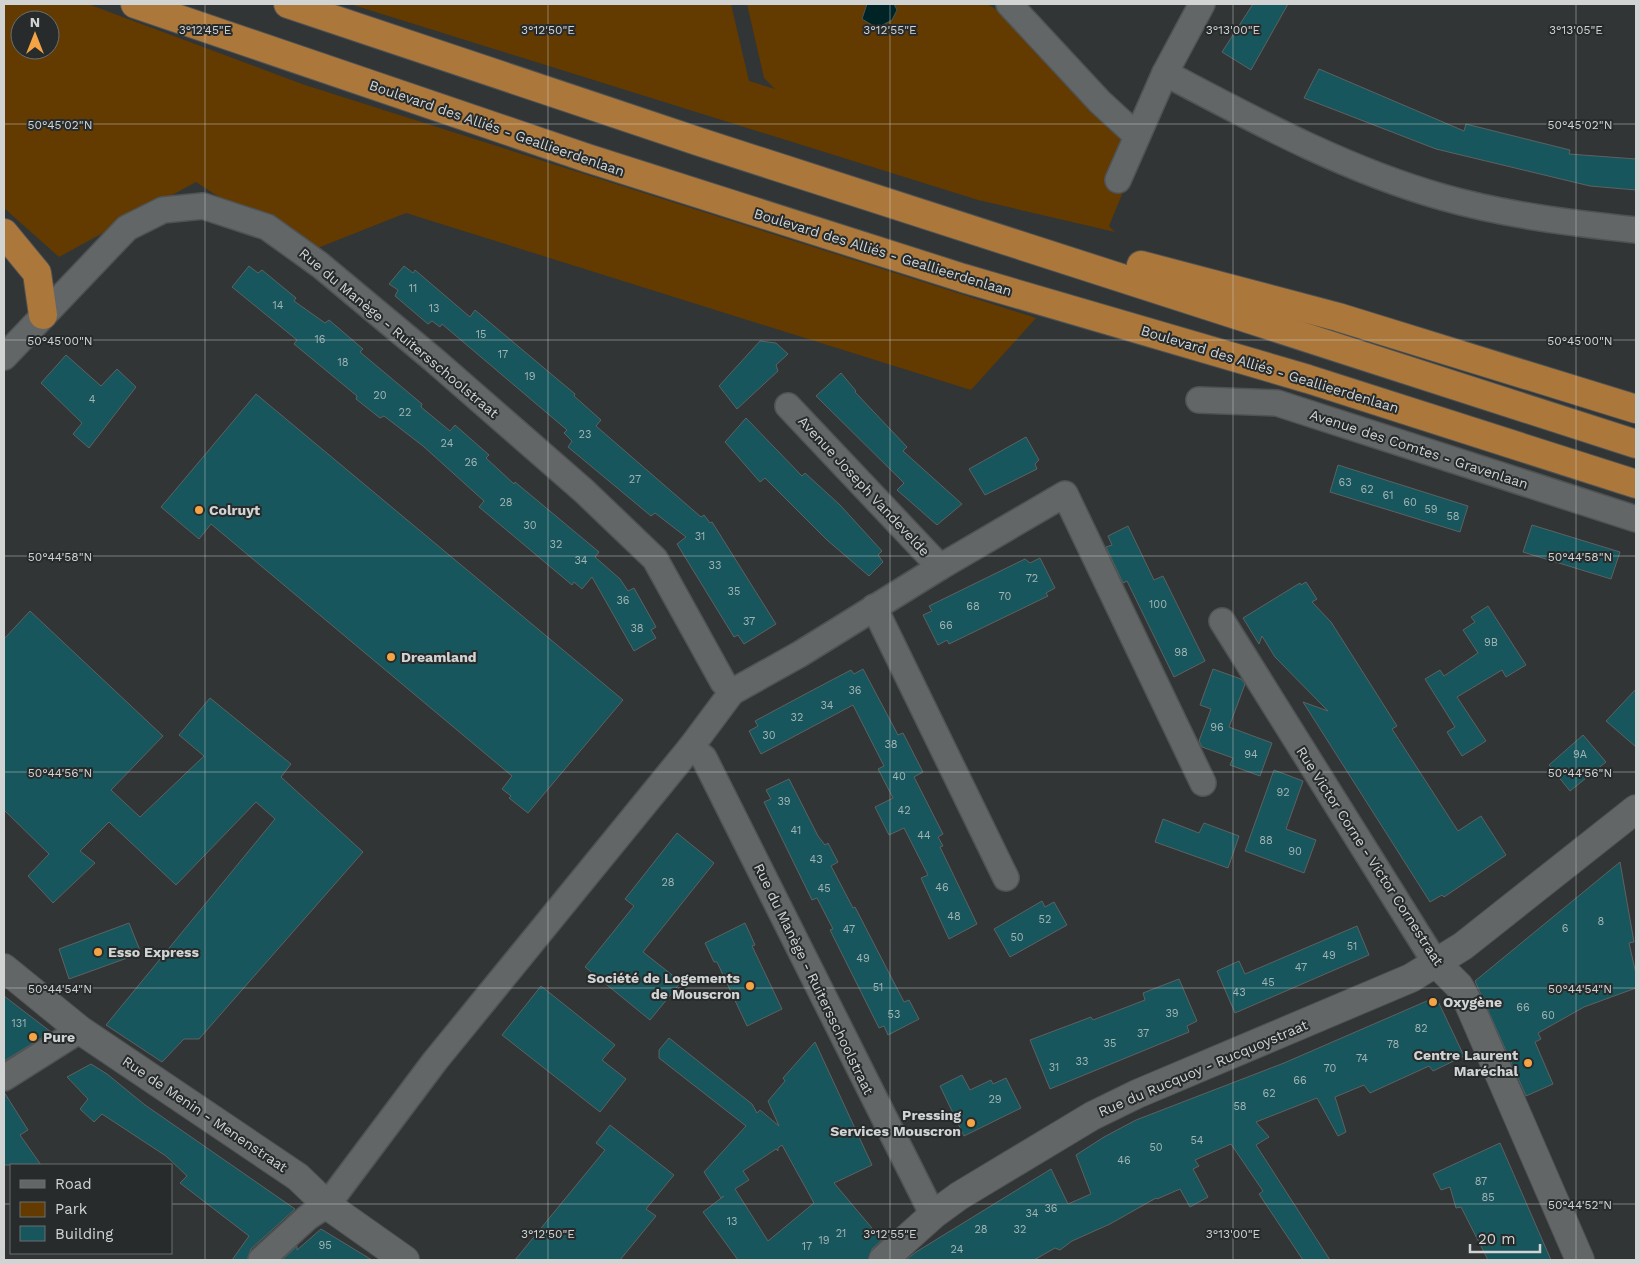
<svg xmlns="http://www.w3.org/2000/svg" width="1640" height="1264" font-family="'Work Sans',sans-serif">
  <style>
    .green { fill: #633a00; fill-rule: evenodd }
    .water { fill: #002326; stroke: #3f585a }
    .building { fill: #17565c; stroke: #5e6162; fill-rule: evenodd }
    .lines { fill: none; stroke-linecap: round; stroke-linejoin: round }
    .street-casing { stroke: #505354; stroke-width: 28 }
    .secondary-casing { stroke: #505354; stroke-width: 30 }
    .highway-casing { stroke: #505354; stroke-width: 30 }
    .street { stroke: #636667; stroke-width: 25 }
    .secondary { stroke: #636667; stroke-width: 28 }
    .highway { stroke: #ac773a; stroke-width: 28 }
    .ticks { fill: none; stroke: #d2d4d4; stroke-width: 1; stroke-opacity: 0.45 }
    .poi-dot { fill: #f4a444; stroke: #272b2b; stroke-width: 2 }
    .labels { text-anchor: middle; stroke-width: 4; stroke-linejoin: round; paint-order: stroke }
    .number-label { font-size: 11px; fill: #a3b4b6 }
    .street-label { font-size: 14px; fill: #d2d4d4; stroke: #272b2b }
    .poi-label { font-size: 14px; font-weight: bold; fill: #d2d4d4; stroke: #272b2b; text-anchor: start }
    .ticks-label { font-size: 12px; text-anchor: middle; fill: #d2d4d4; stroke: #272b2b; stroke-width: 4; stroke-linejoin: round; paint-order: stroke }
  </style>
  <rect width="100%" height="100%" fill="#313535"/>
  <g class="green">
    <path d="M4,4H88L302,84L1036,318L971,390L406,213L305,253L196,182L59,257L4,208ZM20,20H50V50H20Z"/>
    <path d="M350,4H731L749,81L775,89L764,78L747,4H987L1002,13L1124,142L1106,184L1123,192L1109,226L1115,232L978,200Z"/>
  </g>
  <path class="water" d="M867,4H894L897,10L892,20L877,28L862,19Z"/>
  <g class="building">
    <path d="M1253,4H1288L1251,70L1222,52Z"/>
    <path d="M1319,69L1464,131L1466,124L1570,150L1569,154L1636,159V190L1590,186L1436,149L1304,98Z"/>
    <path d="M249,266L258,273L262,270L296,298L294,301L325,323L329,320L363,349L360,352L422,404L421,407L450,431L455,425L489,455L486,458L514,484L515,482L599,552L595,557L620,579L628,591L634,588L656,627L651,630L656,638L634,651L592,577L582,589L574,582L572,585L479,507L484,501L423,446L384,416L380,418L356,399L357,396L294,344L297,340L232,287Z"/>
    <path d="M404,266L413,273L415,270L470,317L475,310L575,394L574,396L601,420L596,426L701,517L704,515L710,523L712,522L776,624L744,644L738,635L734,637L677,544L686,537L655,513L651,516L568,447L572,441L564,433L567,430L442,324L440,327L432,321L428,324L395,296L398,290L389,284Z"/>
    <path d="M760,341L776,343L788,354L776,365L778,371L737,409L719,386Z"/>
    <path d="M66,355L101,386L117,369L136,387L89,448L73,434L82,423L41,383Z"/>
    <path d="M841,373L856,391L855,392L907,447L903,451L962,504L937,525L897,490L904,483L816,396Z"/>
    <path d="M256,394L623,700L528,813L509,798L511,796L502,789L512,776L211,524L199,539L161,507Z"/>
    <path d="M746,418L802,476L805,473L840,505L882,551L878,555L883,562L869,576L827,540L765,478L760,482L725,442Z"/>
    <path d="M1026,437L1039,460L1035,464L1037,469L985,495L969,469Z"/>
    <path d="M1338,465L1468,506L1460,532L1330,492Z"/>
    <path d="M1532,525L1620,552L1611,579L1523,552Z"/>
    <path d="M1128,526L1154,580L1163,576L1205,661L1174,677L1127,581L1123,583L1106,547L1112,545L1108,536Z"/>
    <path d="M1040,558L1055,588L1046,593L1048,596L949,644L947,640L938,645L923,615L932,611L929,606L1025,559L1030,563Z"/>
    <path d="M1306,582L1317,599L1312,602L1331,622L1397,726L1392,729L1458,831L1481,816L1506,855L1444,897L1442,895L1430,902L1303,702L1328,711L1275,657L1262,636L1259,644L1243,618L1300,583L1301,585Z"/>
    <path d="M1488,606L1526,665L1506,677L1502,670L1457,697L1486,741L1462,756L1447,732L1455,727L1425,679L1440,670L1444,676L1478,653L1463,630L1475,622L1471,617Z"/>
    <path d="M30,611L163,736L111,790L140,817L204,756L179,735L210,698L291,764L281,777L363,852L199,1039H184L162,1062L106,1025L275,819L256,802L176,885L109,822L80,851L95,863L53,903L28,876L49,854L4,810V639Z"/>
    <path d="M863,669L898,735L903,733L923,772L914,777L943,834L938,837L943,846L940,847L977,924L949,939L921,878L928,875L904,828L889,835L875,807L893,798L878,769L884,766L853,705L761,754L749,731L758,726L755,721L811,691L851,670L854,674Z"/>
    <path d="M1213,669L1241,679L1245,684L1229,727L1272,743L1260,776L1230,765L1233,758L1202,747L1199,741L1211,709L1200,705Z"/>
    <path d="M1636,689V747L1606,721Z"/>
    <path d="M1583,735L1606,762L1570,791L1549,765Z"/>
    <path d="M1274,770L1303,781L1286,829L1316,840L1304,873L1245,851Z"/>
    <path d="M789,779L818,836L825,845L828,843L838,862L831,866L853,908L855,907L904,1002L909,1000L919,1019L888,1035L884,1026L879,1028L830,930L833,929L817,898L812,900L764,802L771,799L766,790Z"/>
    <path d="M1163,819L1199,833L1204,823L1239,836L1228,868L1155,842Z"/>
    <path d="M677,833L714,863L643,952L681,982L650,1020L585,967L634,906L625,899Z"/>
    <path d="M1620,862L1634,942L1629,943L1636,974V988L1584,1007L1538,1033L1541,1039L1535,1042L1553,1084L1526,1096L1475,981Z"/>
    <path d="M1042,901L1045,907L1054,902L1067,925L1010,957L994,929Z"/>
    <path d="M129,923L141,953L69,979L59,949Z"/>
    <path d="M745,923L755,945L752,946L782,1009L747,1026L717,962H714L705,943Z"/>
    <path d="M1357,926L1369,955L1235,1013L1217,971L1239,961L1245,974Z"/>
    <path d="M1179,979L1197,1021L1187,1026L1189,1032L1050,1089L1030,1040L1091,1017L1093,1020L1145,1000L1143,993Z"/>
    <path d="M541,986L615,1045L602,1060L626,1079L600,1112L502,1035Z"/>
    <path d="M4,996L51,1032L4,1061Z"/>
    <path d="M1436,997L1464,1056L1433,1071L1429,1066L1370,1093L1364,1085L1335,1097L1346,1132L1338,1136L1317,1098L1256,1122L1269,1137L1256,1145L1330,1260H1303L1259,1194L1263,1191L1231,1144L1195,1160L1199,1166L1193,1169L1208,1197L1190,1207L1180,1189L1157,1199L1156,1198L1110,1224L1072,1241L1060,1250L1055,1248L1034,1260H906L916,1252L1051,1169L1068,1204L1091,1194L1076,1155L1104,1137L1136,1120L1284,1063Z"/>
    <path d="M669,1038L752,1104L757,1113L760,1110L779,1126L768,1101L785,1081L783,1078L815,1042L872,1165L834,1183L882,1240L872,1249L868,1260H738L703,1212L724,1196L721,1198L704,1172L746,1126L659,1058V1050ZM782,1145L814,1203L768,1241L735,1189L749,1180L743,1171L776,1149L778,1151V1148Z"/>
    <path d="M91,1064L107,1074L145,1105L295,1209L251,1249L247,1260H232L249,1236L180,1183L187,1176L166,1156L102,1114L94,1122L80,1109L88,1099L67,1077Z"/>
    <path d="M962,1075L970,1090L991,1080L993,1084L1006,1078L1021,1108L964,1136L940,1086Z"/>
    <path d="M4,1092L28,1130L20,1135L41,1165H4Z"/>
    <path d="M610,1125L674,1175L646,1209L656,1216L620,1260H515L605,1150L596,1143Z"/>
    <path d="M1500,1143L1514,1175L1551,1260H1488L1461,1207L1456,1208L1450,1187L1441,1190L1433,1174Z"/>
    <path d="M321,1229L372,1260H282L297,1246V1250Z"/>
  </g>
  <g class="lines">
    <g class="street-casing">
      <g id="street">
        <path d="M1009,4L1100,102L1137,136"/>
        <path d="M1165,73C1254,120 1344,169 1442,197C1505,215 1571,223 1636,230"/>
        <path d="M1118,180L1165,73L1202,4"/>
        <path d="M4,357L127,228L163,210L203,206L267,227L320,265L434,360L584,491L655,559L723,682L732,692"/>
        <path d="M1199,400L1277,403L1636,519"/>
        <path d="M788,406L940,567"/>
        <path d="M874,607L1006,878"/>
        <path d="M1222,621L1435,962"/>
        <path d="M691,747L704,758L933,1215"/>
        <path d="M4,1078L80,1030"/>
        <path d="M261,1260L308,1217L327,1205L435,1061L691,747L732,692L800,654L940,567L1065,494L1203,783"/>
      </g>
    </g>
    <g class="secondary-casing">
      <g id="secondary">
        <path d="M1435,962L1459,986L1469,1004L1580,1260"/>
        <path d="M4,968L80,1030L298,1177L327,1205L405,1260"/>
        <path d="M883,1260L933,1215L959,1196L1092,1116L1137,1094L1411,978L1463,946L1636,809"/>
      </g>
    </g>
    <g class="highway-casing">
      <g id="highway">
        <path d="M135,4L587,158L963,278L1308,379L1636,484"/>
        <path d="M288,4L700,142L1636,444"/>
        <path d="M4,233L37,273L43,315"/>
        <path d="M1141,265L1338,317L1636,409"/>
      </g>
    </g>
    <use href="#street" class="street"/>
    <use href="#secondary" class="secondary"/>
    <use href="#highway" class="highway"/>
  </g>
  <path class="ticks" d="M205,4V1260M548,4V1260M890,4V1260M1233,4V1260M1576,4V1260M4,124H1636M4,340H1636M4,556H1636M4,772H1636M4,988H1636M4,1204H11M171,1204H1636"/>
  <g class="poi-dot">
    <circle cx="199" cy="510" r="5"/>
    <circle cx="391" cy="657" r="5"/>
    <circle cx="98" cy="952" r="5"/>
    <circle cx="750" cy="986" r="5"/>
    <circle cx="1433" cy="1002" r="5"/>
    <circle cx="33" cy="1037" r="5"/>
    <circle cx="1528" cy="1063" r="5"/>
    <circle cx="971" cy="1123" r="5"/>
  </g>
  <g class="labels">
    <g class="number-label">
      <text x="413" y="292">11</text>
      <text x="278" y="309">14</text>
      <text x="434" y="312">13</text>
      <text x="481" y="338">15</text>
      <text x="320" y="343">16</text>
      <text x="503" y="358">17</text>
      <text x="343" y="366">18</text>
      <text x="530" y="380">19</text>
      <text x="380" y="399">20</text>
      <text x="92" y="403">4</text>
      <text x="405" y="416">22</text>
      <text x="585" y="438">23</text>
      <text x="447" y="447">24</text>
      <text x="471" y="466">26</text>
      <text x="635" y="483">27</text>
      <text x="1345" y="486">63</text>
      <text x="1367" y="493">62</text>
      <text x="1388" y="499">61</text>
      <text x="506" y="506">28</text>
      <text x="1410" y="506">60</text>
      <text x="1431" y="513">59</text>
      <text x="1453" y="520">58</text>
      <text x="530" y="529">30</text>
      <text x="700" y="540">31</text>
      <text x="556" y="548">32</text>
      <text x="581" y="564">34</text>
      <text x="715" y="569">33</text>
      <text x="1032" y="582">72</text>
      <text x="734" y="595">35</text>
      <text x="1005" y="600">70</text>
      <text x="623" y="604">36</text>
      <text x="1158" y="608">100</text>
      <text x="973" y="610">68</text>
      <text x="749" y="625">37</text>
      <text x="946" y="629">66</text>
      <text x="637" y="632">38</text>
      <text x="1491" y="646">9B</text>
      <text x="1181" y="656">98</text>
      <text x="855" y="694">36</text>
      <text x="827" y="709">34</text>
      <text x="797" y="721">32</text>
      <text x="1217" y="731">96</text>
      <text x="769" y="739">30</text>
      <text x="891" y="748">38</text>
      <text x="1251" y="758">94</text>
      <text x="1580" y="758">9A</text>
      <text x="899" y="780">40</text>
      <text x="1283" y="796">92</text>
      <text x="784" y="805">39</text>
      <text x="904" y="814">42</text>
      <text x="796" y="834">41</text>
      <text x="924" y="839">44</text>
      <text x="1266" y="844">88</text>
      <text x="1295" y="855">90</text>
      <text x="816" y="863">43</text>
      <text x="668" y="886">28</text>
      <text x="942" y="891">46</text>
      <text x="824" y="892">45</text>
      <text x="954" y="920">48</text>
      <text x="1045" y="923">52</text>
      <text x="1601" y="925">8</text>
      <text x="1565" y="932">6</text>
      <text x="849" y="933">47</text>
      <text x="1017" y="941">50</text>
      <text x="1352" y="950">51</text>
      <text x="1329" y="959">49</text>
      <text x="863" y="962">49</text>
      <text x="1301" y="971">47</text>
      <text x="1268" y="986">45</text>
      <text x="878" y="991">51</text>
      <text x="1239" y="996">43</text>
      <text x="1523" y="1011">66</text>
      <text x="1172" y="1017">39</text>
      <text x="894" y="1018">53</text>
      <text x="1548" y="1019">60</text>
      <text x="19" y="1027">131</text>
      <text x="1421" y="1032">82</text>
      <text x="1143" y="1037">37</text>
      <text x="1110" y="1047">35</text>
      <text x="1393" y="1048">78</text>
      <text x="1362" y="1062">74</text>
      <text x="1082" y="1065">33</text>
      <text x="1054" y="1071">31</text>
      <text x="1330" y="1072">70</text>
      <text x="1300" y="1084">66</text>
      <text x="1269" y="1097">62</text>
      <text x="995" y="1103">29</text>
      <text x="1240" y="1110">58</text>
      <text x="1197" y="1144">54</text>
      <text x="1156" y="1151">50</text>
      <text x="1124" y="1164">46</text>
      <text x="1481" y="1185">87</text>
      <text x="1488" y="1201">85</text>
      <text x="1051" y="1212">36</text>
      <text x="1032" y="1217">34</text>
      <text x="732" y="1225">13</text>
      <text x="981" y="1233">28</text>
      <text x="1020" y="1233">32</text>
      <text x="841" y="1237">21</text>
      <text x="824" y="1244">19</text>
      <text x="325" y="1249">95</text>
      <text x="807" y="1250">17</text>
      <text x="957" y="1253">24</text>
    </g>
    <g class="street-label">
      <text transform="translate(497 128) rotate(19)" y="5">Boulevard des Alliés - Geallieerdenlaan</text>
      <text transform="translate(883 252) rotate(17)" y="5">Boulevard des Alliés - Geallieerdenlaan</text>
      <text transform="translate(399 333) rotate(40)" y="5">Rue du Manège - Ruitersschoolstraat</text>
      <text transform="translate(1270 369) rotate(17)" y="5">Boulevard des Alliés - Geallieerdenlaan</text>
      <text transform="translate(1419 449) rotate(18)" y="5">Avenue des Comtes - Gravenlaan</text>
      <text transform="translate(864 486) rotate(47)" y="5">Avenue Joseph Vandevelde</text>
      <text transform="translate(1370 856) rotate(57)" y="5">Rue Victor Corne - Victor Cornestraat</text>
      <text transform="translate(814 979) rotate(64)" y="5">Rue du Manège - Ruitersschoolstraat</text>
      <text transform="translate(1203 1068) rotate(-23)" y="5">Rue du Rucquoy - Rucquoystraat</text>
      <text transform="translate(205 1114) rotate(34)" y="5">Rue de Menin - Menenstraat</text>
    </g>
    <g class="poi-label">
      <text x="209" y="515">Colruyt</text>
      <text x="401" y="662">Dreamland</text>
      <text x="108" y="957">Esso Express</text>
      <text x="740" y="983" text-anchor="end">Société de Logements<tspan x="740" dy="16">de Mouscron</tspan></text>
      <text x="1443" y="1007">Oxygène</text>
      <text x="43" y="1042">Pure</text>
      <text x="1518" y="1060" text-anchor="end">Centre Laurent<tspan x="1518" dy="16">Maréchal</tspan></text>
      <text x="961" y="1120" text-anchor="end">Pressing<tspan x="961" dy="16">Services Mouscron</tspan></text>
    </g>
  </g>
  <g class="ticks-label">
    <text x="205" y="34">3°12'45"E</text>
    <text x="548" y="34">3°12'50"E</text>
    <text x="890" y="34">3°12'55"E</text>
    <text x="1233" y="34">3°13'00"E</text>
    <text x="1576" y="34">3°13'05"E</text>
    <text x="60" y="129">50°45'02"N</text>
    <text x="1580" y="129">50°45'02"N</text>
    <text x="60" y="345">50°45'00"N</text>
    <text x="1580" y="345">50°45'00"N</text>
    <text x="60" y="561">50°44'58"N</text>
    <text x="1580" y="561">50°44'58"N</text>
    <text x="60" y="777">50°44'56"N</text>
    <text x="1580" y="777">50°44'56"N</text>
    <text x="60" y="993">50°44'54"N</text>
    <text x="1580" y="993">50°44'54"N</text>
    <text x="1580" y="1209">50°44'52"N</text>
    <text x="548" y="1238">3°12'50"E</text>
    <text x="890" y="1238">3°12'55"E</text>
    <text x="1233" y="1238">3°13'00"E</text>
  </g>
  <rect width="1640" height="1264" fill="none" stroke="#d2d4d4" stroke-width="10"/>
  <rect x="10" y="1164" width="162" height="90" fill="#272b2b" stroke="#6b6f6f"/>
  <rect x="20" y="1180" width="25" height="8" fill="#636667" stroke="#6b6f6f"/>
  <text x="55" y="1189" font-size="15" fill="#d2d4d4">Road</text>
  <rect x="20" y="1202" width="25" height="15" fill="#633a00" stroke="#6b6f6f"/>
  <text x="55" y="1214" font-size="15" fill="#d2d4d4">Park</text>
  <rect x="20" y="1226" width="25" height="15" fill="#17565c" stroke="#6b6f6f"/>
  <text x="55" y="1239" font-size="15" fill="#d2d4d4">Building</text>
  <g transform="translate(35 35)"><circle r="24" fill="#272b2b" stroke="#6b6f6f"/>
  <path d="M0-4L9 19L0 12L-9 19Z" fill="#f4a444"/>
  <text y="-8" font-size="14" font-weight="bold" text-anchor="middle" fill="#d2d4d4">N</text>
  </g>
  <path d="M1470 1244v8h70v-8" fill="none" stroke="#d2d4d4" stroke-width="2.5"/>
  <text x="1478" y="1244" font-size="15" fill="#d2d4d4" stroke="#272b2b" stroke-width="4" paint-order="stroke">20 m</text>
</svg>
